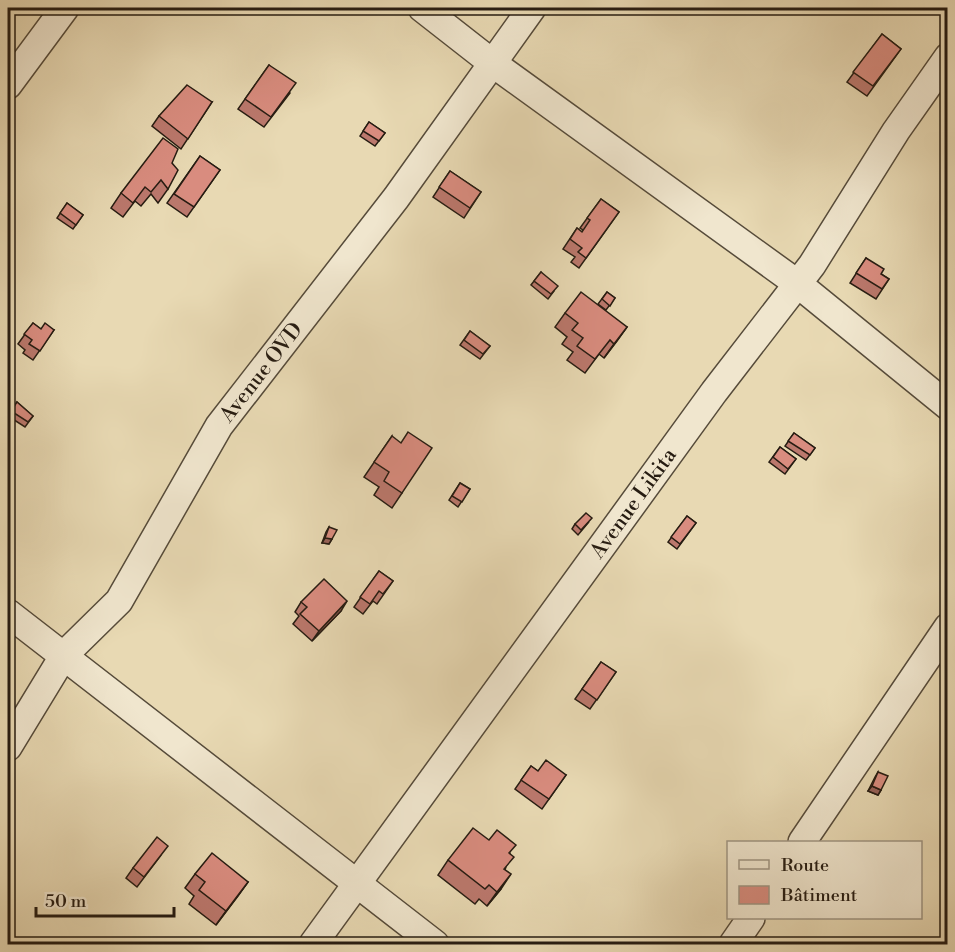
<svg xmlns="http://www.w3.org/2000/svg" width="955" height="952" font-family="'Libre Bodoni',serif">
  <style>
    .lines { fill: none; stroke-linecap: round; stroke-linejoin: round }
    .minor-casing { stroke: #564b3a; stroke-width: 30 }
    .minor { stroke: #f0e6ce; stroke-width: 27 }
    .wall { fill: #bb786d; stroke: #261c12; stroke-width: 1.5 }
    .shaded-wall { fill: #986259; stroke: #261c12; stroke-width: 1.5 }
    .building { fill: #d98c7f; stroke: #261c12; stroke-width: 1.5 }
    .labels { text-anchor: middle; stroke-width: 4.5; stroke-linejoin: round; paint-order: stroke }
    .street-label { font-size: 21px; fill: #261c12; stroke: #f0e6ce }
  </style>
  <rect width="100%" height="100%" fill="#e8d9b3"/>
  <filter id="stains"><feTurbulence type="fractalNoise" baseFrequency=".00333" numOctaves="4"/><feColorMatrix values="0 0 0 0 .2 0 0 0 0 .09 0 0 0 0 .02 0 0 0 .5 -.17"/></filter>
  <radialGradient id="worn" r=".72"><stop offset=".6" stop-color="#630" stop-opacity="0"/><stop offset="1" stop-color="#630" stop-opacity=".3"/></radialGradient>
  <g class="lines">
    <g class="minor-casing">
      <g id="minor">
        <path d="M422,8L491,62L798,284L948,406"/>
        <path d="M8,85L65,8"/>
        <path d="M8,613L435,944"/>
        <path d="M8,747L64,655L119,601L219,426L396,198L532,8"/>
        <path d="M802,842L948,627"/>
        <path d="M313,944L714,392L812,265L896,131L948,57"/>
        <path d="M733,944L751,918"/>
      </g>
    </g>
    <use href="#minor" class="minor"/>
  </g>
  <g class="wall">
    <path d="M882,34L901,49L867,96L847,82Z"/>
    <path d="M269,65L290,93L264,127L238,109Z"/>
    <path d="M212,102L181,149L152,126L159,116Z"/>
    <path d="M369,122L385,133L375,146L360,136Z"/>
    <path d="M200,156L220,170L187,217L167,203Z"/>
    <path d="M172,163L168,189L158,203L151,194L141,206L135,201L123,217L111,208L121,193Z"/>
    <path d="M450,171L481,192L464,218L433,197Z"/>
    <path d="M601,199L619,212L579,268L571,262L575,257L563,249L577,228L582,232L583,230L580,228Z"/>
    <path d="M67,203L83,215L73,229L57,218Z"/>
    <path d="M866,258L881,274L889,279L876,299L850,283Z"/>
    <path d="M541,272L554,291L548,299L531,285Z"/>
    <path d="M607,292L615,298L606,310L598,304Z"/>
    <path d="M565,313L627,327L604,358L599,354L585,373L567,360L573,352L562,344L567,337L555,327Z"/>
    <path d="M33,323L41,329L54,330L33,360L23,353L25,350L18,344Z"/>
    <path d="M470,331L490,346L480,359L460,345Z"/>
    <path d="M17,402L33,416L25,427L8,416Z"/>
    <path d="M794,433L815,448L806,460L785,446Z"/>
    <path d="M392,436L402,493L392,508L374,495L379,487L364,477Z"/>
    <path d="M780,447L796,459L785,474L769,462Z"/>
    <path d="M460,483L470,489L458,507L449,500Z"/>
    <path d="M687,516L696,523L677,549L668,542Z"/>
    <path d="M588,523L578,535L572,529L575,524Z"/>
    <path d="M329,527L332,539L329,544L322,543L326,532Z"/>
    <path d="M379,571L393,581L377,604L373,601L363,614L354,607Z"/>
    <path d="M301,602L341,611L312,641L293,624L299,616L295,612Z"/>
    <path d="M601,662L616,672L590,709L575,699Z"/>
    <path d="M531,766L538,771L566,775L542,809L515,789Z"/>
    <path d="M878,772L881,790L878,795L868,791L875,777Z"/>
    <path d="M489,840L510,853L505,870L501,889L487,906L479,899L475,904L438,875L448,860Z"/>
    <path d="M161,855L137,887L126,878L133,868Z"/>
    <path d="M195,874L248,882L216,925L189,904L194,896L185,888Z"/>
  </g>
  <g class="shaded-wall">
    <path d="M627,327L617,341L604,358L614,344Z"/>
    <path d="M325,538L332,539L329,544L322,543Z"/>
    <path d="M347,601L341,611L312,641L319,631Z"/>
    <path d="M872,786L881,790L878,795L868,791Z"/>
    <path d="M511,874L501,889L487,906L497,892Z"/>
    <path d="M248,882L238,896L216,925L226,911Z"/>
  </g>
  <g class="building">
    <path d="M882,34L901,49L873,86L853,72Z"/>
    <path d="M269,65L296,83L271,117L245,99Z"/>
    <path d="M187,85L212,102L188,139L159,116Z"/>
    <path d="M369,122L385,133L379,141L363,131Z"/>
    <path d="M163,138L178,149L172,163L178,170L168,189L161,180L151,192L145,187L133,203L121,193Z"/>
    <path d="M200,156L220,170L194,207L174,194Z"/>
    <path d="M450,171L481,192L470,208L439,187Z"/>
    <path d="M601,199L619,212L586,258L578,252L582,248L570,239L577,228L582,232L590,220L587,218Z"/>
    <path d="M67,203L83,215L76,225L60,213Z"/>
    <path d="M866,258L884,269L881,274L889,279L882,289L856,273Z"/>
    <path d="M541,272L558,286L551,294L534,281Z"/>
    <path d="M581,292L627,327L614,344L610,340L595,359L577,346L583,338L572,330L578,323L565,313Z"/>
    <path d="M607,292L615,298L610,306L602,299Z"/>
    <path d="M33,323L41,329L45,323L54,330L40,351L29,344L32,340L24,334Z"/>
    <path d="M470,331L490,346L483,354L464,340Z"/>
    <path d="M17,402L33,416L28,422L11,411Z"/>
    <path d="M408,432L432,448L402,493L384,481L389,472L374,462L392,436L401,443Z"/>
    <path d="M794,433L815,448L810,455L788,441Z"/>
    <path d="M780,447L796,459L788,469L773,457Z"/>
    <path d="M460,483L470,489L462,502L452,496Z"/>
    <path d="M586,513L592,518L581,530L575,524Z"/>
    <path d="M687,516L696,523L680,544L671,537Z"/>
    <path d="M329,527L337,530L332,539L325,538Z"/>
    <path d="M379,571L393,581L383,594L379,591L370,604L360,597Z"/>
    <path d="M324,579L347,601L319,631L300,614L307,607L301,602Z"/>
    <path d="M601,662L616,672L597,700L582,689Z"/>
    <path d="M546,760L566,775L549,799L521,780L531,766L538,771Z"/>
    <path d="M878,772L888,776L881,790L872,786Z"/>
    <path d="M473,828L489,840L497,830L516,845L509,853L514,857L504,869L511,874L497,892L489,885L485,889L448,860Z"/>
    <path d="M157,837L168,846L144,877L133,868Z"/>
    <path d="M212,853L248,882L226,911L199,890L205,882L195,874Z"/>
    <path d="M920,939L929,944V945H917Z"/>
    <path d="M111,941L118,945H109Z"/>
  </g>
  <g class="labels">
    <g class="street-label">
      <text transform="translate(261 372) rotate(-52)" y="7">Avenue OVD</text>
      <text transform="translate(633 503) rotate(-54)" y="7">Avenue Likita</text>
    </g>
  </g>
  <rect width="955" height="952" fill="none" stroke="#e8d9b3" stroke-width="30"/>
  <rect x="9" y="9" width="937" height="934" fill="none" stroke="#261c12" stroke-width="3"/>
  <rect x="15" y="15" width="925" height="922" fill="none" stroke="#261c12" stroke-width="1.5"/>
  <rect x="727" y="841" width="195" height="78" fill="#f0e6ce" stroke="#9f9583" stroke-width="1.5"/>
  <rect x="739" y="860" width="30" height="9" fill="#f0e6ce" stroke="#9f9583" stroke-width="1.5"/>
  <text x="781" y="871" font-size="18" fill="#261c12">Route</text>
  <rect x="739" y="886" width="30" height="18" fill="#d98c7f" stroke="#9f9583" stroke-width="1.5"/>
  <text x="781" y="901" font-size="18" fill="#261c12">Bâtiment</text>
  <path d="M36 907v9h138v-9" fill="none" stroke="#261c12" stroke-width="3"/>
  <text x="45" y="907" font-size="18" fill="#261c12" stroke="#f0e6ce" stroke-width="4.5" paint-order="stroke">50 m</text>
  <rect width="100%" height="100%" filter="url(#stains)"/>
  <rect width="100%" height="100%" fill="url(#worn)"/>
</svg>
